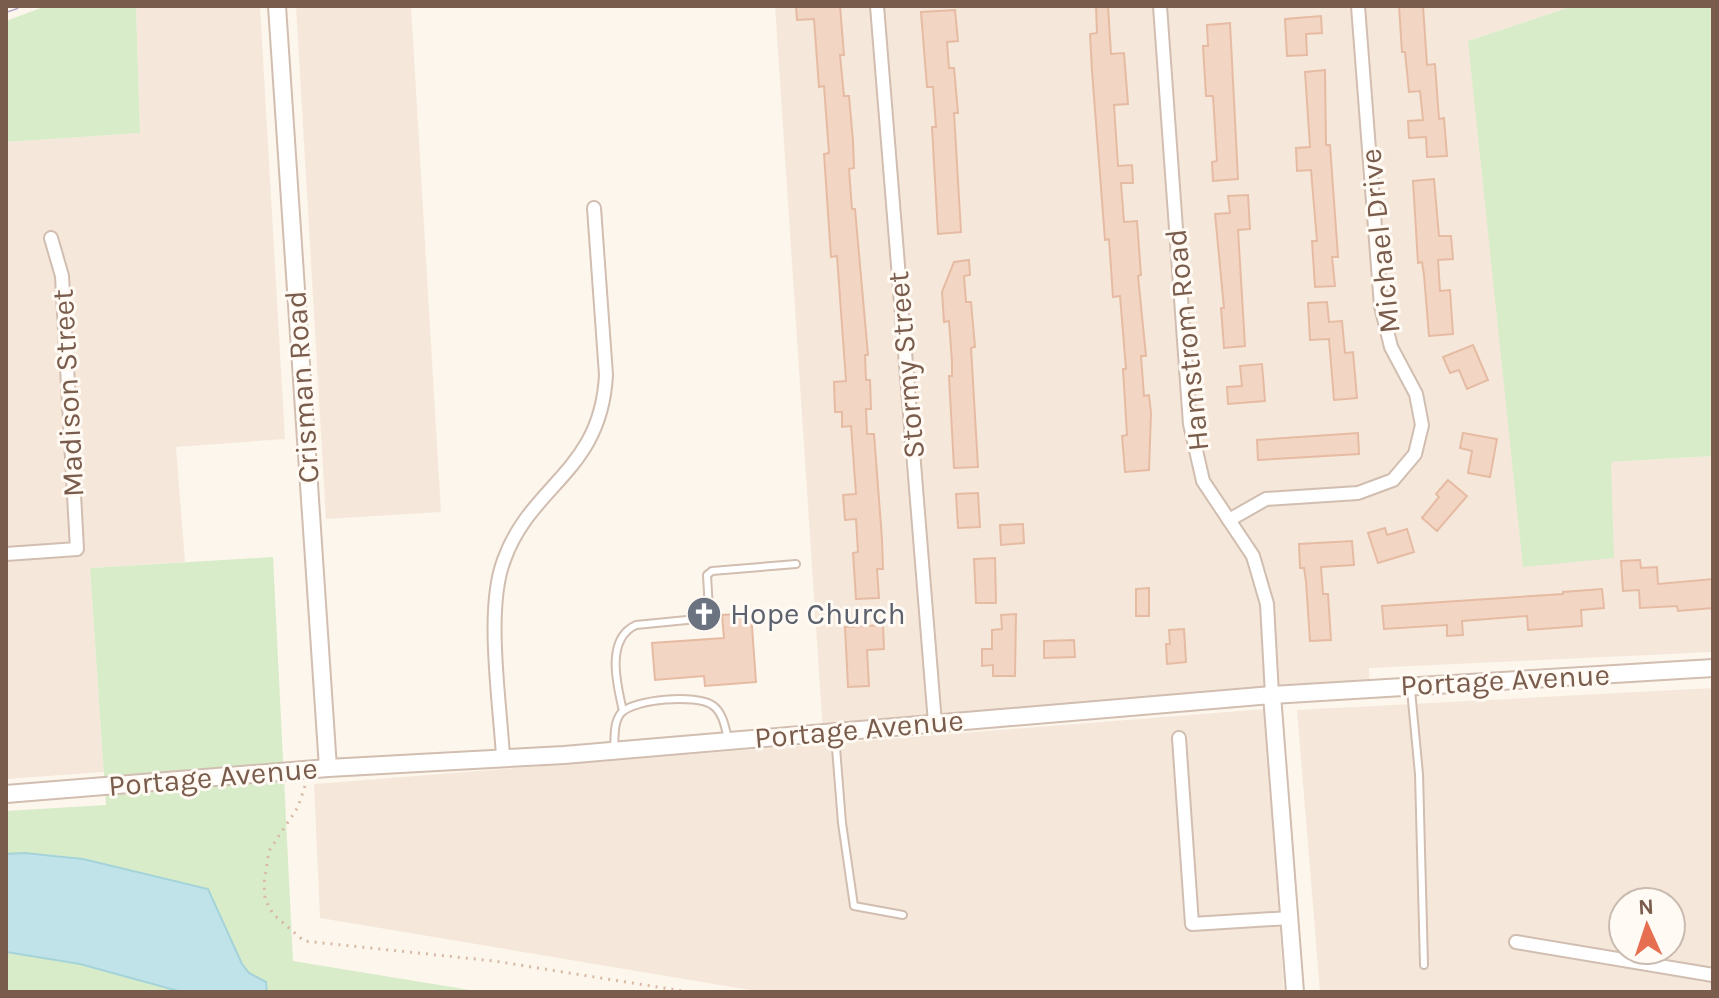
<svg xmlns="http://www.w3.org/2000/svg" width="1719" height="998" font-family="Karla,sans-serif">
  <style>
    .residential { fill: #f5e8da; fill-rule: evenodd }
    .green { fill: #d8ecc9 }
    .water { fill: #bfe3e8; stroke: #a5d3da; stroke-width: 2 }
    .building { fill: #f3d5c3; stroke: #e6bba3; stroke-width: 2 }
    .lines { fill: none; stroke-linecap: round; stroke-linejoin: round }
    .service-casing { stroke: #d1beb0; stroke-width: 10 }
    .minor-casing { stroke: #d1beb0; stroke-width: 16 }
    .tertiary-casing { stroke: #d1beb0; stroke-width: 20 }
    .path { stroke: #d9b8a5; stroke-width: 3; stroke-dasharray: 2 6; stroke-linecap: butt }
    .service { stroke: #fff; stroke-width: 6 }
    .minor { stroke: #fff; stroke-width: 12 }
    .tertiary { stroke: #fff; stroke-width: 16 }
    .rail-casing { stroke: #b9a8c9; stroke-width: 8 }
    .rail { stroke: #fffaf3; stroke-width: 5; stroke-dasharray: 15; stroke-linecap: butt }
    .labels { text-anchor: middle; stroke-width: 6; stroke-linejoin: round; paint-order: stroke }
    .street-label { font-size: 30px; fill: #7a5c4d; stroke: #fffaf3 }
    .worship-label { font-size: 30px; fill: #5b616d; stroke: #fffaf3; text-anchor: start }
  </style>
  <rect width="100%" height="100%" fill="#fdf6ec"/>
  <g class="residential">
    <path d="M136,6H260L285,439L176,447L185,562L90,568L104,772L6,779V142L140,133Z"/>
    <path d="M296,6H411L441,512L326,519Z"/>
    <path d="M775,6H1573L1468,41L1611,462L1713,456V652L1369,668L1370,689L823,733Z"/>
    <path d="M1713,688V992H1320L1297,710ZM1623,902H1671V950H1623Z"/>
    <path d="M1265,709L1284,992H762L320,918L314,784Z"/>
  </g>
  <g class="green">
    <path d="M46,6H136L140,133L6,142V21Z"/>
    <path d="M1573,6H1713V456L1611,462L1614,558L1523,567L1468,41Z"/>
    <path d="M273,557L293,961L482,992H267L268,986L249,973L242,964L208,889L83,859L56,855L6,854V811L106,805L90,568Z"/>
    <path d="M6,952L80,964L182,992H6Z"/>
  </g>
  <path class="water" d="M25,853L83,859L208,889L242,964L249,973L266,982L267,992H182L80,964L6,952V854Z"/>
  <g class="building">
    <path d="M796,6H840L844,55H840L844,96H849L853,141L854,168L849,169L852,209H855L868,355H865L866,380H870L871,409H866L867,434H874L882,539L883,569H877L879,598L856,599L853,553L858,552L856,519L845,520L843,495L856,494L851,426L842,427V412H835L834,382L846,381L837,256L831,257L824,154L829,153L824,86L819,87L814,19L797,20Z"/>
    <path d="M1096,6H1108L1111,54L1124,53L1128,104L1114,105L1118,166L1132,165L1133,183H1121L1124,222L1137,221L1141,275L1138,276L1146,356H1141L1144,396L1149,395L1151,413L1149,470L1125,472L1122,436L1127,435L1123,369H1126L1120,296L1113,297L1109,239L1105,240L1092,71L1090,34L1097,33Z"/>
    <path d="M1399,6H1423L1427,65L1435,64L1439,119L1444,118L1447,156L1427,157L1426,137L1409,138L1408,121L1423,120L1420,91L1409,92L1405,52H1402Z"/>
    <path d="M955,10L958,41L947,42L949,68H954L958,113H954L961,232L938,234L932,127H936L933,87H927L921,12Z"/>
    <path d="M1321,16L1322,33L1306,34L1307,55L1287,56L1285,19Z"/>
    <path d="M1230,23L1238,179L1213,181L1212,162L1217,161L1213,96H1206L1203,46H1208L1207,25Z"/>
    <path d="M1325,70L1326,145H1330L1338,257H1332L1335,286L1315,287L1312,241H1317L1311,170L1297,171L1296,148L1310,147L1305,72Z"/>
    <path d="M1434,179L1439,236H1451L1453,259L1438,260L1440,291L1450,290L1453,334L1429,336L1424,275L1422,262L1418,263L1413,181Z"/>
    <path d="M1248,195L1250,229L1238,230L1245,346L1224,348L1221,308H1224L1215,214L1230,213L1228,196Z"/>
    <path d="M969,260L970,275L964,276L966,302H971L975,347L971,348L978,467L954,468L949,376H952V362L949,321L944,322L942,292L954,262Z"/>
    <path d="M1327,302L1329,322L1342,321L1345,353L1353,352L1357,398L1334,400L1329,339L1310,340L1308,303Z"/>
    <path d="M1473,345L1488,380L1467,389L1459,370L1450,373L1443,357Z"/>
    <path d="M1262,364L1265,401L1228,404L1227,387L1242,386L1240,366Z"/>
    <path d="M1358,433L1359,454L1258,460L1257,440Z"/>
    <path d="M1463,433L1497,439L1490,477L1468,473L1472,451L1460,448Z"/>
    <path d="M1448,480L1467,496L1437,531L1422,518L1439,497L1436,494Z"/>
    <path d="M978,493L980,527L958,528L956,494Z"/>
    <path d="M1023,524L1024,543L1001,545L1000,525Z"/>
    <path d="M1385,528L1387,535L1407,529L1414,552L1378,563L1368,533Z"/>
    <path d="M1352,541L1354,565L1321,567L1323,594H1328L1331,640L1310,641L1306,581L1304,568H1300L1299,544Z"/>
    <path d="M995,558L996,603H976L974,559Z"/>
    <path d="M1640,560L1641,568L1657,567L1658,584L1713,579V608L1678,611L1677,606L1640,608L1639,590L1623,591L1621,561Z"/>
    <path d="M1149,588V616H1136V589Z"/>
    <path d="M1602,589L1604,608L1581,610L1582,626L1528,630L1527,616L1462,621L1463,635L1447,636V625L1384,629L1382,606L1563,594V592Z"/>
    <path d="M751,613L756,682L705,686L704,676L655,680L652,643L724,638L722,615Z"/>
    <path d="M1016,614L1015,676H993V665L982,666V649H992V630L1002,629L1001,615Z"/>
    <path d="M883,625L884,649L867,650L869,686L848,687L845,627Z"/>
    <path d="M1184,629L1186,662L1167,664L1166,644H1170L1169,630Z"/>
    <path d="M1074,640L1075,657L1044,658V641Z"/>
  </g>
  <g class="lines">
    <g class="service-casing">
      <g id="service">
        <path d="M1411,690L1419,774L1424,965"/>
        <path d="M623,711C617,685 605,639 636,625L707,618L709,610L707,575L712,571L796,564"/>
        <path d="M835,735L842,823L854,906L903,915"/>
        <path d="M614,750C615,738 613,723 621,713C634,699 696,694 712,705C723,712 725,727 728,739"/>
      </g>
    </g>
    <g class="minor-casing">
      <g id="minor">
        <path d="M877,6L935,723"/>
        <path d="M1160,6L1190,424L1203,481L1253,556L1267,604L1272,695"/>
        <path d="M1229,520L1266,499L1358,493L1393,480L1415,454L1422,425L1416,394L1391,347L1381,306L1358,6"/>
        <path d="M6,554L77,549L62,276L51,238"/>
        <path d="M1179,738L1192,924L1290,918"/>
        <path d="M503,757C500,702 485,609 504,560C531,484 601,472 606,375L594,208"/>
        <path d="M1516,942L1713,975"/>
      </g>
    </g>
    <g class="tertiary-casing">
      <g id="tertiary">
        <path d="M277,6L328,768"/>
        <path d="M1272,695L1295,992"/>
        <path d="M6,794L328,768L564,755L1272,695L1713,668"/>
      </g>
    </g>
    <path class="path" d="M305,786L298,807L269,851L264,883L265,899L273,914L304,941L494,961L689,992"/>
    <use href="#service" class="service"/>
    <use href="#minor" class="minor"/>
    <use href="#tertiary" class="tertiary"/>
    <g class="rail-casing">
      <path id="rail" d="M6,9L15,6"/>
    </g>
    <use href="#rail" class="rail"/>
  </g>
  <defs>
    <g id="church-disc" transform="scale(1.8)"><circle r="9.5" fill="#6b7280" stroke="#fffaf3"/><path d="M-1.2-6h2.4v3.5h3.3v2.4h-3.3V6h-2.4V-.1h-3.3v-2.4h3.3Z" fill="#fff"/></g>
  </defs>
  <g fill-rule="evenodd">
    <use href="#church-disc" x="704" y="614"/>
  </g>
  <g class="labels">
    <g class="street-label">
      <text transform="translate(1380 241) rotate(-96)" y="10">Michael Drive</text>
      <text transform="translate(1187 340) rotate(-96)" y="10">Hamstrom Road</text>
      <text transform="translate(906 365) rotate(-95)" y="10">Stormy Street</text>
      <text transform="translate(302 387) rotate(-94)" y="10">Crisman Road</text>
      <text transform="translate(68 393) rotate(-93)" y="10">Madison Street</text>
      <text transform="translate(1505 680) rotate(-3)" y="10">Portage Avenue</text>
      <text transform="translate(859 729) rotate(-5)" y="10">Portage Avenue</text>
      <text transform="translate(213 777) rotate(-5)" y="10">Portage Avenue</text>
    </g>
    <g class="worship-label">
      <text x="730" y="624">Hope Church</text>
    </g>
  </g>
  <rect width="1719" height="998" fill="none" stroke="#7a5c4d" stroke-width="16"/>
  <g transform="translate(1647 926) rotate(357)"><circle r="38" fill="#fffaf3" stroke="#cabbb1" stroke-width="2"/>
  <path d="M0-6L14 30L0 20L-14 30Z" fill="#e76f51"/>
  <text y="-12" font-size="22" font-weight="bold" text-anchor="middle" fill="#7a5c4d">N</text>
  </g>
</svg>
